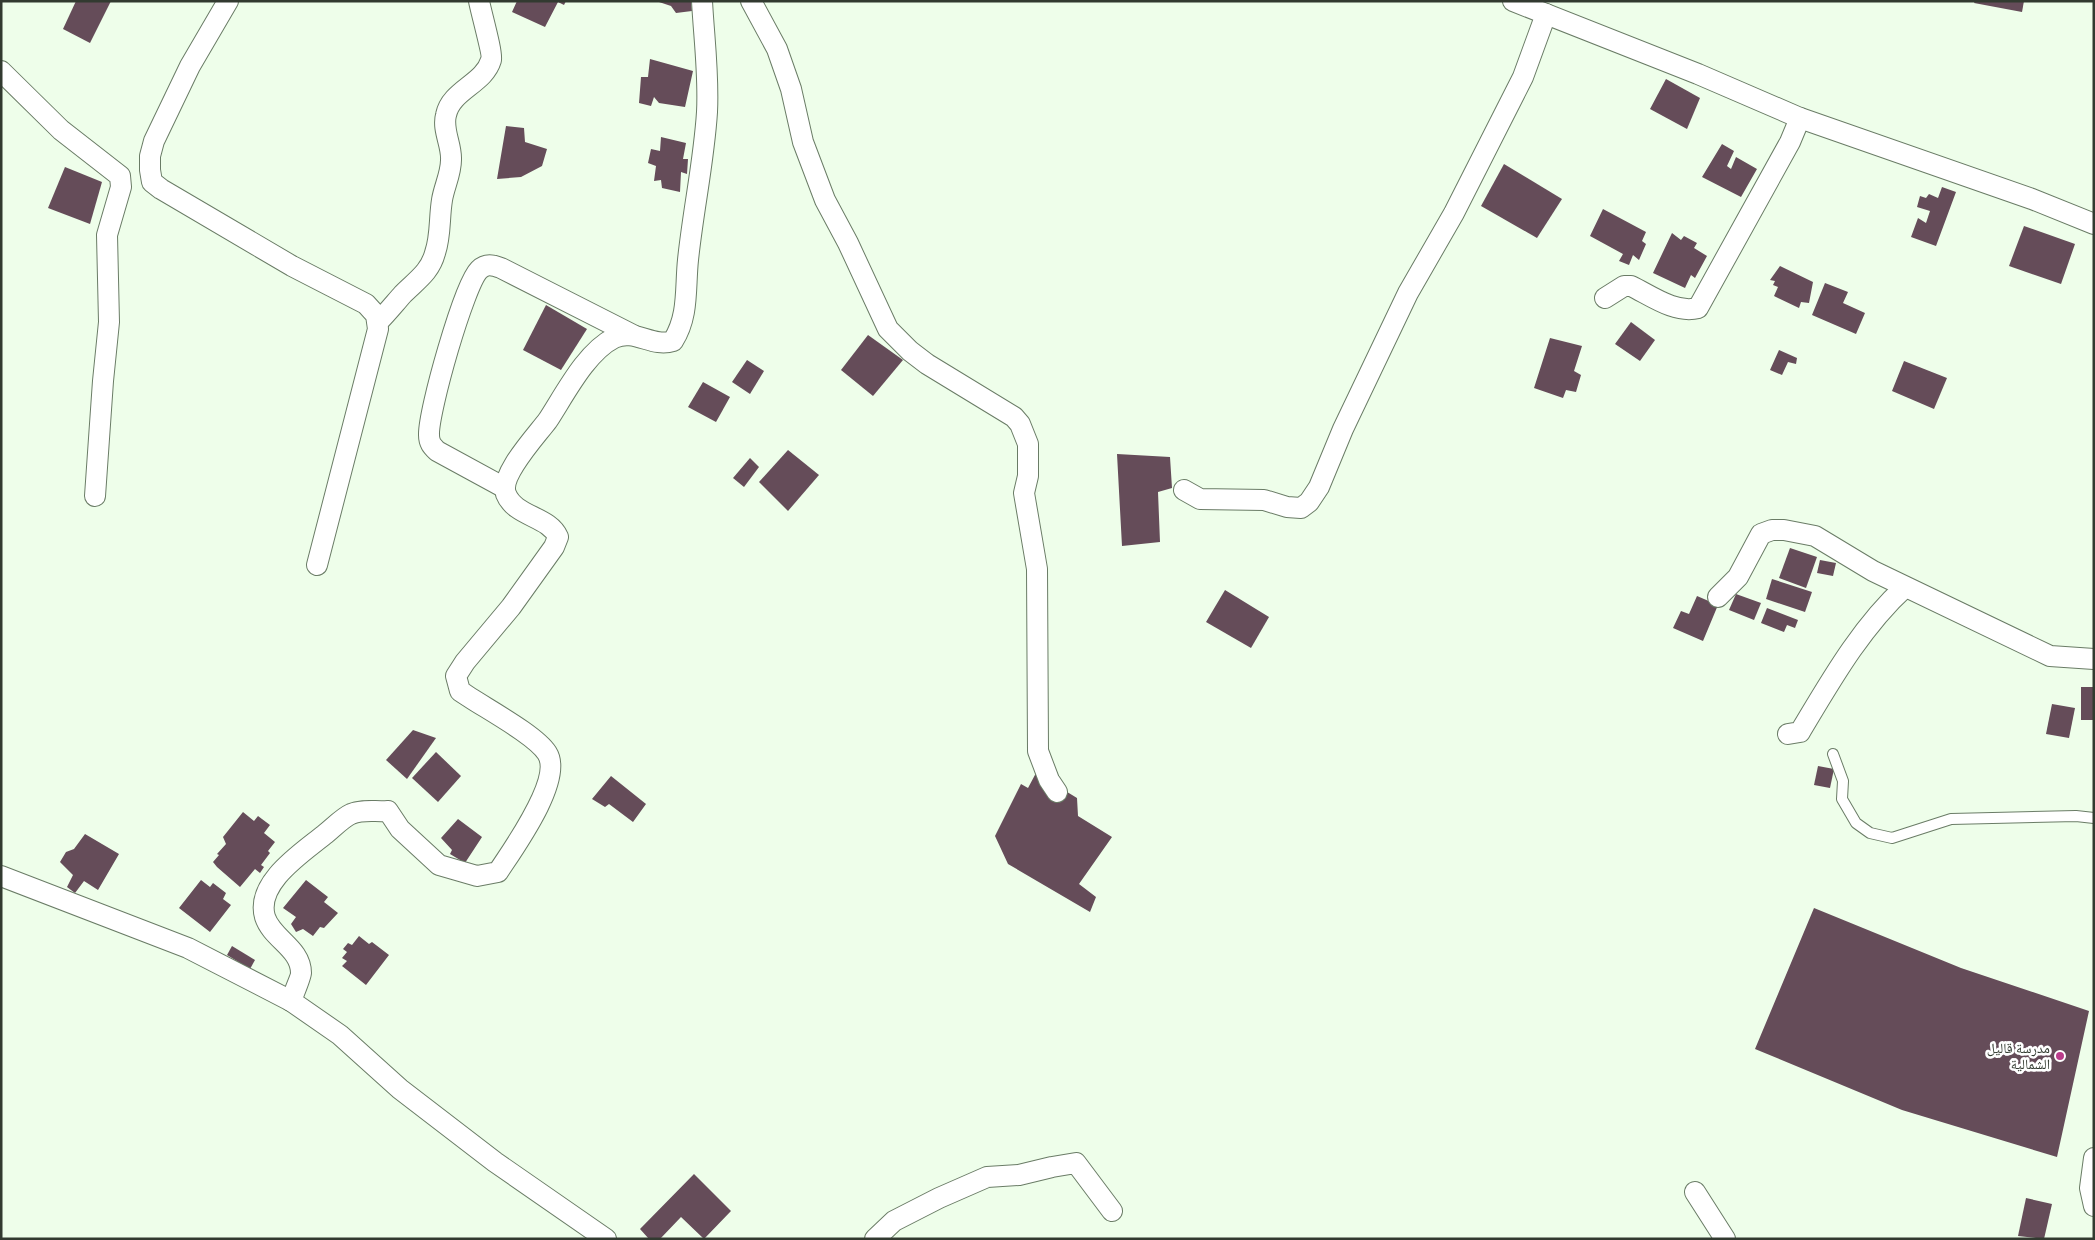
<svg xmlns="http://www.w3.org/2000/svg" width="2095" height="1240" font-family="Figtree,'Noto Naskh Arabic',sans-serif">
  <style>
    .building { fill: #654c59 }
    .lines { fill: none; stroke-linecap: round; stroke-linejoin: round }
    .service-casing { stroke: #6a7c66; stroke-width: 12 }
    .minor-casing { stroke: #6a7c66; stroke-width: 22 }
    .service { stroke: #fff; stroke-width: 10 }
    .minor { stroke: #fff; stroke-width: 20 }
    .poi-dot { fill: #b93c8a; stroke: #fff; stroke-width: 2 }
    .labels { text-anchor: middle; stroke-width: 5; stroke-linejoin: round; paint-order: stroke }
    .poi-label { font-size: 14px; fill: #323a30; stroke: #fff; text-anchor: end }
  </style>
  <rect width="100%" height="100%" fill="#eefeea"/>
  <g class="building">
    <path d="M76,1H111L90,43L63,29Z"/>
    <path d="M517,1H566L564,5L558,2L545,27L512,12Z"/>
    <path d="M656,1H691L692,11L676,13L671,6Z"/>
    <path d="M1975,1H2024L2022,12L1974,3Z"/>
    <path d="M650,59L693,71L685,107L659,103L654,97L651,106L639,103L641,77H648Z"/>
    <path d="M1666,79L1700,98L1687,129L1650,109Z"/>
    <path d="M506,126L524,128L525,142L547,149L542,166L521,177L497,179Z"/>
    <path d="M661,137L686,143L683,159H688L687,174L681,172L680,192L662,188L661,180L654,181L656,166L648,163L651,149L660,151Z"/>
    <path d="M1722,144L1734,151L1727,166L1731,169L1736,157L1757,169L1741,197L1702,177Z"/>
    <path d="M1504,164L1562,199L1537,238L1481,206Z"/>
    <path d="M65,167L102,182L90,224L48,208Z"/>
    <path d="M1942,187L1956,192L1936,246L1911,237L1918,218L1926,223L1930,211L1917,207L1920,196L1926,198L1929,194L1938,198Z"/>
    <path d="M1603,209L1646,232L1642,241L1646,244L1639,260L1633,255L1629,265L1619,261L1623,254L1590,236Z"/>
    <path d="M2024,226L2075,244L2061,284L2009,266Z"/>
    <path d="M1672,233L1681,240L1684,236L1697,243L1694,248L1707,256L1695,278L1691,275L1685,288L1653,273Z"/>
    <path d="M1780,266L1813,282L1809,303L1801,302L1799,308L1774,296L1778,287L1773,285L1775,281L1770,280Z"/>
    <path d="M1825,283L1848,292L1843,303L1865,313L1856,334L1812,315Z"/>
    <path d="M546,305L587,329L561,370L523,350Z"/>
    <path d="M1631,322L1655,340L1640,361L1615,344Z"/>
    <path d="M868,335L903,360L873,396L841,370Z"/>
    <path d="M1550,338L1582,346L1574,371L1581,375L1576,392L1566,390L1563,398L1534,388Z"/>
    <path d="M1779,350L1797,358L1796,364L1788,362L1782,375L1770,370Z"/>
    <path d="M747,360L764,371L750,394L732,382Z"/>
    <path d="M1904,361L1947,378L1934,409L1892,391Z"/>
    <path d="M703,382L730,397L716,422L688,407Z"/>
    <path d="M788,450L819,475L788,511L759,482Z"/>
    <path d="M1117,454L1170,457L1172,488L1158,492L1160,542L1122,546Z"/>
    <path d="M750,458L759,467L744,487L733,478Z"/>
    <path d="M1790,548L1817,557L1806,588L1779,578Z"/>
    <path d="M1820,560L1836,563L1833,576L1817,573Z"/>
    <path d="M1772,579L1812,592L1805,612L1766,599Z"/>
    <path d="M1225,590L1269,617L1251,648L1206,622Z"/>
    <path d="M1736,594L1761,603L1754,620L1729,610Z"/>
    <path d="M1697,596L1718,605L1703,641L1673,628L1681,611L1689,614Z"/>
    <path d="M1767,608L1798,620L1795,628L1787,625L1784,632L1761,623Z"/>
    <rect x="2081" y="687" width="13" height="33"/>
    <path d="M2052,704L2075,708L2069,738L2046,734Z"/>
    <path d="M413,730L436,738L407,779L386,760Z"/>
    <path d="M436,752L461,776L438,802L412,778Z"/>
    <path d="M1818,766L1834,769L1830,788L1814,785Z"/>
    <path d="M1036,773L1077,798L1078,816L1112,837L1079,884L1096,897L1090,912L1008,864L995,836L1021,784L1028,788Z"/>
    <path d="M611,776L646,804L633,822L609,804L605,807L592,799Z"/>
    <path d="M243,812L254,821L258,816L270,825L264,833L275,842L268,851L270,853L261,865L264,867L260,873L255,869L240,887L217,867L213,862L219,855L217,854L226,844L223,837Z"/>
    <path d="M458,819L482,837L465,863L450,854L452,850L441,838Z"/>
    <path d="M85,834L119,854L98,890L84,881L75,893L67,887L73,875L60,862L66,852L74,849Z"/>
    <path d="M201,880L210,887L213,883L226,893L223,899L231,905L210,932L179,908Z"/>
    <path d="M306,880L328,897L324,902L338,913L324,928L320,927L313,936L303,929L296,932L291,924L296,917L283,908Z"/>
    <path d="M1814,908L1961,968L2089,1011L2057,1157L1902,1110L1755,1049Z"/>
    <path d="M359,936L369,944L372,942L389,955L366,985L342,966L347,961L342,958L347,952L343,949L348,943L352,945Z"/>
    <path d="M232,946L255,960L250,969L227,955Z"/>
    <path d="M694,1174L731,1211L704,1239L681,1217L660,1239H649L640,1229Z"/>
    <path d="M2026,1198L2052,1204L2044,1239L2018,1236Z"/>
  </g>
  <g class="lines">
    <g class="service-casing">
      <path id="service" d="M1833,754L1843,781L1842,799L1856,823L1870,833L1892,838L1951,819L2076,816L2094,818"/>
    </g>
    <g class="minor-casing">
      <g id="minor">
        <path d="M228,1L190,66L154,141L150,156V170L152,182L161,189L292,266L366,304L376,315L378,329L317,565"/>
        <path d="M751,1L777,49L791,89L803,142L825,200L848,243L888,329L910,351L927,364L1014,417L1020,424L1028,444V476L1024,493L1037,569L1038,751L1049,780L1057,792"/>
        <path d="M1513,1L1698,74L1800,118L2032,199L2094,224"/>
        <path d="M1,71L61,130L120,176L121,187L107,235L109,322L103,381L95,496"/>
        <path d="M1605,298L1624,286H1631C1650,295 1675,314 1698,308L1790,142L1800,118"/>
        <path d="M378,322C387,313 395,303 403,294C417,280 430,272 435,253C441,236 439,218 442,200C444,187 451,174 451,160C452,145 442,130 446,115C451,90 484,84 491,60C493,54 481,12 479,1"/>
        <path d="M505,488L437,451C432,446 429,443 429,435C428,412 464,285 479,270C486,263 493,265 501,268L633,335"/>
        <path d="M1184,490L1200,499L1264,500L1287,507L1301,508L1309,502L1319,487L1343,429L1408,293L1454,213L1523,77L1546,14"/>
        <path d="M1718,597L1738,577L1761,534L1772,530H1784L1815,536L1873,571L2050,656L2094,659"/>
        <path d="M1788,734L1800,732C1830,682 1861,627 1905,587"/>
        <path d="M1,876L188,948L291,1001L340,1035L400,1089L495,1162L606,1239"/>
        <path d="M291,1001C293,995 301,977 301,973C301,948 272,939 265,917C255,883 302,853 324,835C332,829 342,818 351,814C363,809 375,812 388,811L400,829L439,865L477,876L498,872C513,849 564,779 547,753C535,734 481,706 460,691L456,676L465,662L511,607L554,547L558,537C549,516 515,517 506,494C499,475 537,435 548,420C565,394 586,352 614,338C635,328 652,348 673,341C689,316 685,288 688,260C693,211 704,161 707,112C709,75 704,38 702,1"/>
        <path d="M2094,1158L2090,1188L2094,1206"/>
        <path d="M1695,1192L1725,1239"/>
        <path d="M875,1239L894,1221L939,1198L987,1177L1019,1175L1052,1167L1076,1163L1112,1211"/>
      </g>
    </g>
    <use href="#service" class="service"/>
    <use href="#minor" class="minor"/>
  </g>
  <circle class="poi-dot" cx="2060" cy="1056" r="5"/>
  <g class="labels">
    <g class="poi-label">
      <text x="2050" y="1053">مدرسة قاليل<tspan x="2050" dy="16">الشمالية</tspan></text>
    </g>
  </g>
  <rect width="2095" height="1240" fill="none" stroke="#323a30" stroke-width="5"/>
</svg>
